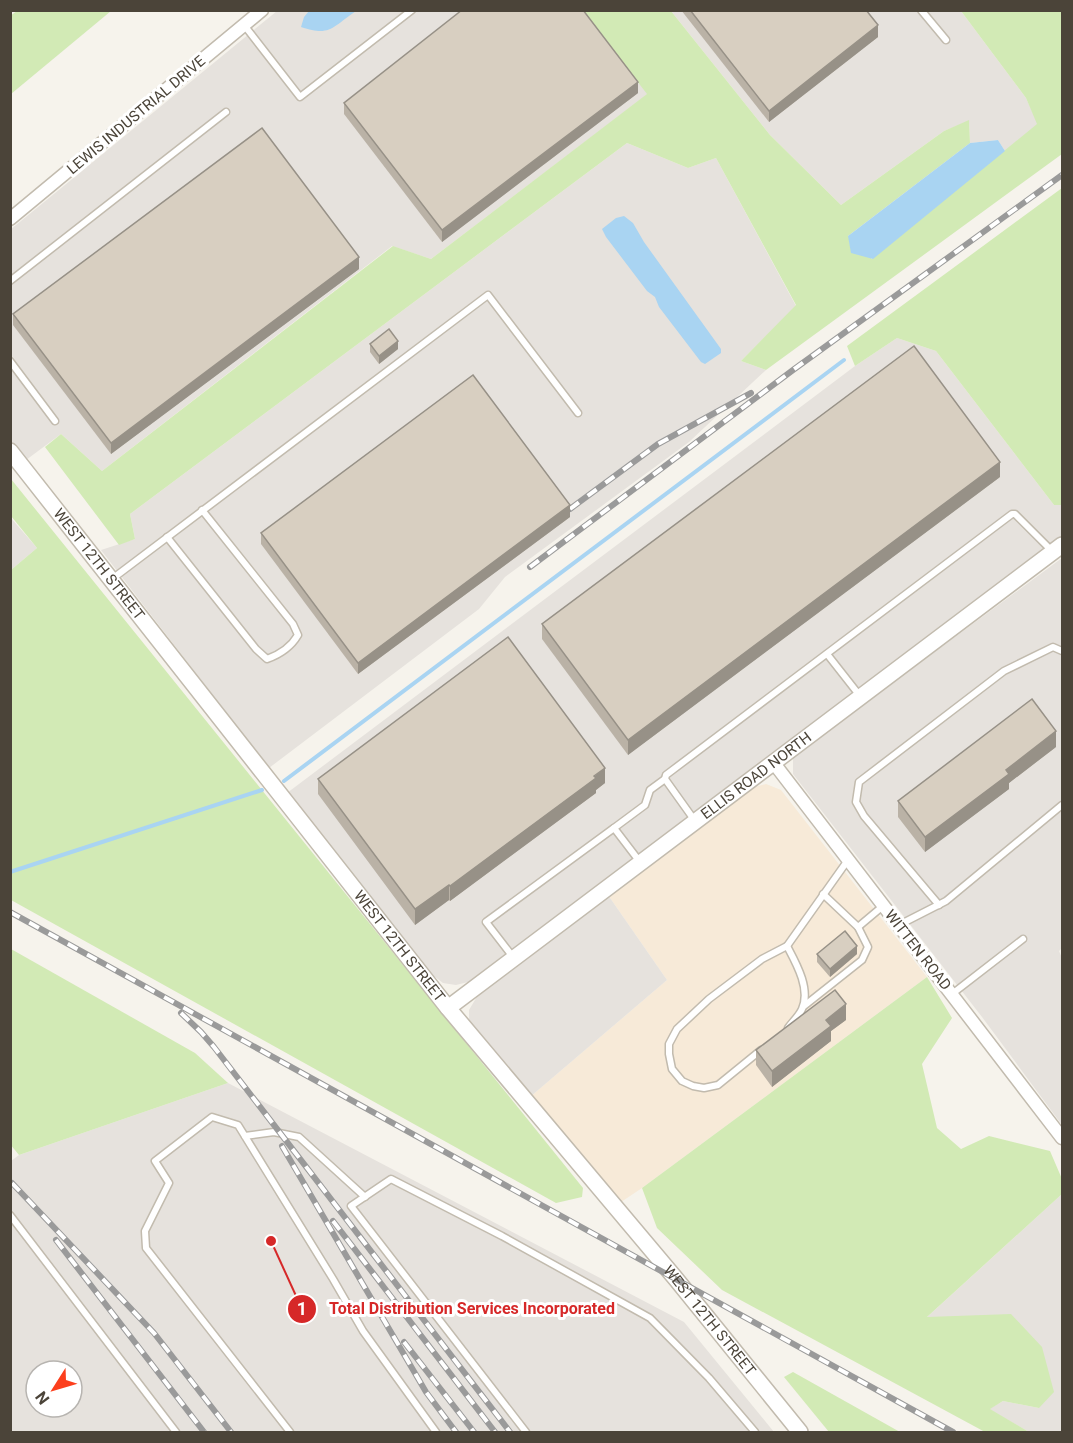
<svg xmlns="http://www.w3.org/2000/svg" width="1073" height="1443" font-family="Roboto,sans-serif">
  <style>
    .commercial { fill: #f7ead8 }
    .industrial { fill: #e6e2dd; fill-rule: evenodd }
    .green { fill: #d2eab5 }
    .water { fill: #a9d4f2 }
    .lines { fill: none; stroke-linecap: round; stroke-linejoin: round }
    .stream { stroke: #a9d4f2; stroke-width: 4 }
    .service-casing { stroke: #c2bbae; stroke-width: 9 }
    .minor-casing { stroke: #c2bbae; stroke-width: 15 }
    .tertiary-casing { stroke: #c2bbae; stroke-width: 18 }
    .service { stroke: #fff; stroke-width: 6 }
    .minor { stroke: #fff; stroke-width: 12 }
    .tertiary { stroke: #fff; stroke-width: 15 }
    .rail-casing { stroke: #9a9a9a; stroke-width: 6 }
    .rail { stroke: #fff; stroke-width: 4; stroke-dasharray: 11; stroke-linecap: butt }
    .wall { fill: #bab2a6 }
    .shaded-wall { fill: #979187 }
    .building { fill: #d8cfc1; stroke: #979187; stroke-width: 1.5 }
    .labels { text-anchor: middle; stroke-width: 6; stroke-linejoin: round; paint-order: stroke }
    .street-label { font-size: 15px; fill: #4b4439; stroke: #fff }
    .leader { fill: none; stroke: #d62828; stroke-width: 2 }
    .callout-dot { fill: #d62828; stroke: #fff; stroke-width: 2 }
    .mark-label { font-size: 18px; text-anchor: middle; font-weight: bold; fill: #fff }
    .callout-label { font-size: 16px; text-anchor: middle; font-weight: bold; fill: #d62828; stroke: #fff; stroke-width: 6; stroke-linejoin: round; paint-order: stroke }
  </style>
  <rect width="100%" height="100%" fill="#f6f3ec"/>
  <path class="commercial" d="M766,784L781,790L927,977L642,1188L621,1202L530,1097L667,980L608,895L751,788Z"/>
  <g class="industrial">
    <path d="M277,11H583L648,94L431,259L392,246L102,471L61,434L26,460L11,442L10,230Z"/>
    <path d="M671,11H961L1026,98L1038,124L1005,151L998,140L970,143L969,121L944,131L841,205L770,135Z"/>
    <path d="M627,143L688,168L716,158L796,306L741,361L766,370L689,442L505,577L479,609L269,768L101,550L135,539L130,514Z"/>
    <path d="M897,338L936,351L1054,505H1062V537L482,973L468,982L456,985L443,983L425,969L287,793L855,366Z"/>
    <path d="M10,517L37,548L11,570H10Z"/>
    <path d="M1062,558V948L1059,951L1062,958V1125L982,1017L793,774V759L800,751Z"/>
    <path d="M608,895L667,980L530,1097L469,1021V1010L478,995Z"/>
    <path d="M228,1083L684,1322L774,1432H11V1161L19,1155ZM36,1371H72V1407H36Z"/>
    <path d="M1062,1194V1432H1029L989,1409L1003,1401L1039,1408L926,1318Z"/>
  </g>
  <g class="green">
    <path d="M17,11H111L11,94L10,16Z"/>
    <path d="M583,11H671L770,135L841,205L944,131L969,120L970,143L848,236L872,259L1037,124L1026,98L961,11H1062V154L766,370L741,361L796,305L716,158L688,168L627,143L130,514L135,539L119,545L45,447L61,434L102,471L393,246L431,259L647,94Z"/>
    <path d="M1062,188V505H1054L936,351L897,338L855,366L847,346Z"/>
    <path d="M11,479L583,1188L582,1197L556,1203L11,900V570L37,548L11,516Z"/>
    <path d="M11,949L195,1053L228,1083L19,1155L10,1144Z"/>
    <path d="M927,977L952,1018L922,1064L937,1128L961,1149L989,1136L1050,1151L1062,1179V1194L927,1317L1011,1314L1042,1347L1054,1392L1039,1408L1003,1401L990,1409L1029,1432H985L722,1290L657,1228L642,1188Z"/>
    <path d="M793,1372L900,1432H829L784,1377Z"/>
  </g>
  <g class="water">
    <path d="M309,11V10L356,11C332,27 331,37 301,27L304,17Z"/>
    <path d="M998,140L1005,151L873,259L851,253L848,236L970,143Z"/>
    <path d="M624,216L633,223L644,242L721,349V353L705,364L701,362L659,307L655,297L647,291L606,237L602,229L616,218Z"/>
  </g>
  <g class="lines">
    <g class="stream">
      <path d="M284,781L844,360"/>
      <path d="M10,872L262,790"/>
    </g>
    <g class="service-casing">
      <g id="service">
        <path d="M921,10L946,40"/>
        <path d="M244,25L300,97L412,10"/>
        <path d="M10,281L226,112"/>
        <path d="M10,361L55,421"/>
        <path d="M167,537L256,649L267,659C281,654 291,647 298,635L293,624L202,510"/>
        <path d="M112,579L488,295L578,413"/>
        <path d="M827,654L860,696"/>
        <path d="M695,821L665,779L666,775L1012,514H1015L1052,551"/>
        <path d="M614,828L645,805L650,790L665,779"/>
        <path d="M939,905L864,816L856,802L859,782L1004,671L1053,647L1062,651"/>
        <path d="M899,925L946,901L1062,805"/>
        <path d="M858,927L883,906"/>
        <path d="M787,946C796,963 811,989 802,1009C799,1016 792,1022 788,1028"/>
        <path d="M513,957L486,922L614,828L640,862"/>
        <path d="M952,994L1023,939"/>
        <path d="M804,1006L862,960L868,947L858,927L823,894"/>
        <path d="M761,1050L718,1085L704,1088L693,1086L682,1081L672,1069L669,1054V1044L677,1029L709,999L762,959L787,946L848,860"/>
        <path d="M245,1136L274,1132L299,1137L365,1197"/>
        <path d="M10,1215L176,1432"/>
        <path d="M290,1432L146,1248L145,1231L169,1183L155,1161L212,1117L238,1125L333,1279L363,1331L436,1432"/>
        <path d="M526,1432L351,1206L391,1179L502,1236L650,1318L709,1378L755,1432"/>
      </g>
    </g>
    <g class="minor-casing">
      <g id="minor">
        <path d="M10,219L262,10"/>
        <path d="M773,762L1062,1138"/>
      </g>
    </g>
    <g class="tertiary-casing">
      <g id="tertiary">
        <path id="s1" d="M10,451L448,1008L676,1279L800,1432"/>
        <path id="s2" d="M448,1008L1062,545"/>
      </g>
    </g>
    <use href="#service" class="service"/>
    <use href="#minor" class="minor"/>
    <use href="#tertiary" class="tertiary"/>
    <g class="rail-casing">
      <g id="rail">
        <path d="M570,509L658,444L751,393"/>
        <path d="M530,567L793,370L1062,175"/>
        <path d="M10,912L953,1432"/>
        <path d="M181,1013L201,1032L214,1047L510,1432"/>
        <path d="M282,1146L426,1392L456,1432"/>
        <path d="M12,1183L154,1333L231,1432"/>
        <path d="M333,1221L495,1432"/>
        <path d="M56,1240L204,1432"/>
        <path d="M404,1342L474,1432"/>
      </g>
    </g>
    <use href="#rail" class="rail"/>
  </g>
  <g class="wall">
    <path d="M681,10H866L878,37L769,122Z"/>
    <path d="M638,93L442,242L344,114V103Z"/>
    <path d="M359,269L111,454L13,325V314Z"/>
    <path d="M370,344L398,349L379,364L370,352Z"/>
    <path d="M1000,477L628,755L542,639V624Z"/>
    <path d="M570,517L358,674L261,544V533Z"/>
    <path d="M1056,747L1009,783V789L925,852L898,817V801Z"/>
    <path d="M318,779L605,783L596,790V793L450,901L449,900L415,925L318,794Z"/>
    <path d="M817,954H857L830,977L817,962Z"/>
    <path d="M846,1020L831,1031V1041L772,1087L756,1065V1050Z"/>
  </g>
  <g class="shaded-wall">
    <path d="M878,25V37L769,122V111Z"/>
    <path d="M638,82V93L442,242V230Z"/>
    <path d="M359,257V269L111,454V443Z"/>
    <path d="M398,341V349L379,364V356Z"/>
    <path d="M1000,462V477L628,755V740Z"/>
    <path d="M570,505V517L358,674V663Z"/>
    <path d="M1056,731V747L1009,783V789L925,852V837L1006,770Z"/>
    <path d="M605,768V783L596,790V793L450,901V886Z"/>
    <path d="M449,885V900L415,925V909Z"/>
    <path d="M857,946V954L830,977V969Z"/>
    <path d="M846,1004V1020L831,1031V1041L772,1087V1071L826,1020Z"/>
  </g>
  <g class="building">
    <path d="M462,10H583L638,82L442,230L344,103Z"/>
    <path d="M690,10H866L878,25L769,111Z"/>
    <path d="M262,128L359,257L111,443L13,314Z"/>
    <path d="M389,329L398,341L379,356L370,344Z"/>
    <path d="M914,346L1000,462L628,740L542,624Z"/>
    <path d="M473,375L570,505L358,663L261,533Z"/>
    <path d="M508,637L605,768L594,776L596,778L450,886L449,885L415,909L318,779Z"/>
    <path d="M1032,699L1056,731L1006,770L1009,774L925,837L898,801Z"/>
    <path d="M845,931L857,946L830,969L817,954Z"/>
    <path d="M835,990L846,1004L826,1020L831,1026L772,1071L756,1050Z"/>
  </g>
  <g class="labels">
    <g class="street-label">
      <text transform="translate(136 115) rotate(-40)" y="5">LEWIS INDUSTRIAL DRIVE</text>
      <text dy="5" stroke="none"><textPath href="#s1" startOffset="144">WEST 12TH STREET</textPath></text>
      <text dy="5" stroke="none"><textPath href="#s2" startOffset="386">ELLIS ROAD NORTH</textPath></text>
      <text dy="5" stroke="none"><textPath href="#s1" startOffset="630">WEST 12TH STREET</textPath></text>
      <text transform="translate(918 950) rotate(52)" y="5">WITTEN ROAD</text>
      <text dy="5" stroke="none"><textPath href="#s1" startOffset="1116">WEST 12TH STREET</textPath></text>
    </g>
  </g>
  <path class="leader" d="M271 1241L302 1309"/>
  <g class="callout-dot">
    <circle cx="271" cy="1241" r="6"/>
    <circle cx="302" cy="1309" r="15"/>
  </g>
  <g class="mark-label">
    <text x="302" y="1315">1</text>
  </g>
  <g class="callout-label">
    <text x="472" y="1314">Total Distribution Services Incorporated</text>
  </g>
  <rect width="1073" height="1443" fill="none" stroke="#4b4439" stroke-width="24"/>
  <g transform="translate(54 1389) rotate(233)"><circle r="28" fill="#ffffff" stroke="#b7b4b0" stroke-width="1.5"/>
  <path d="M0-4.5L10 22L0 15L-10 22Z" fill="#fc3f1d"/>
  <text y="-9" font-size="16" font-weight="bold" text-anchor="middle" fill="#4b4439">N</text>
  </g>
</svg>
